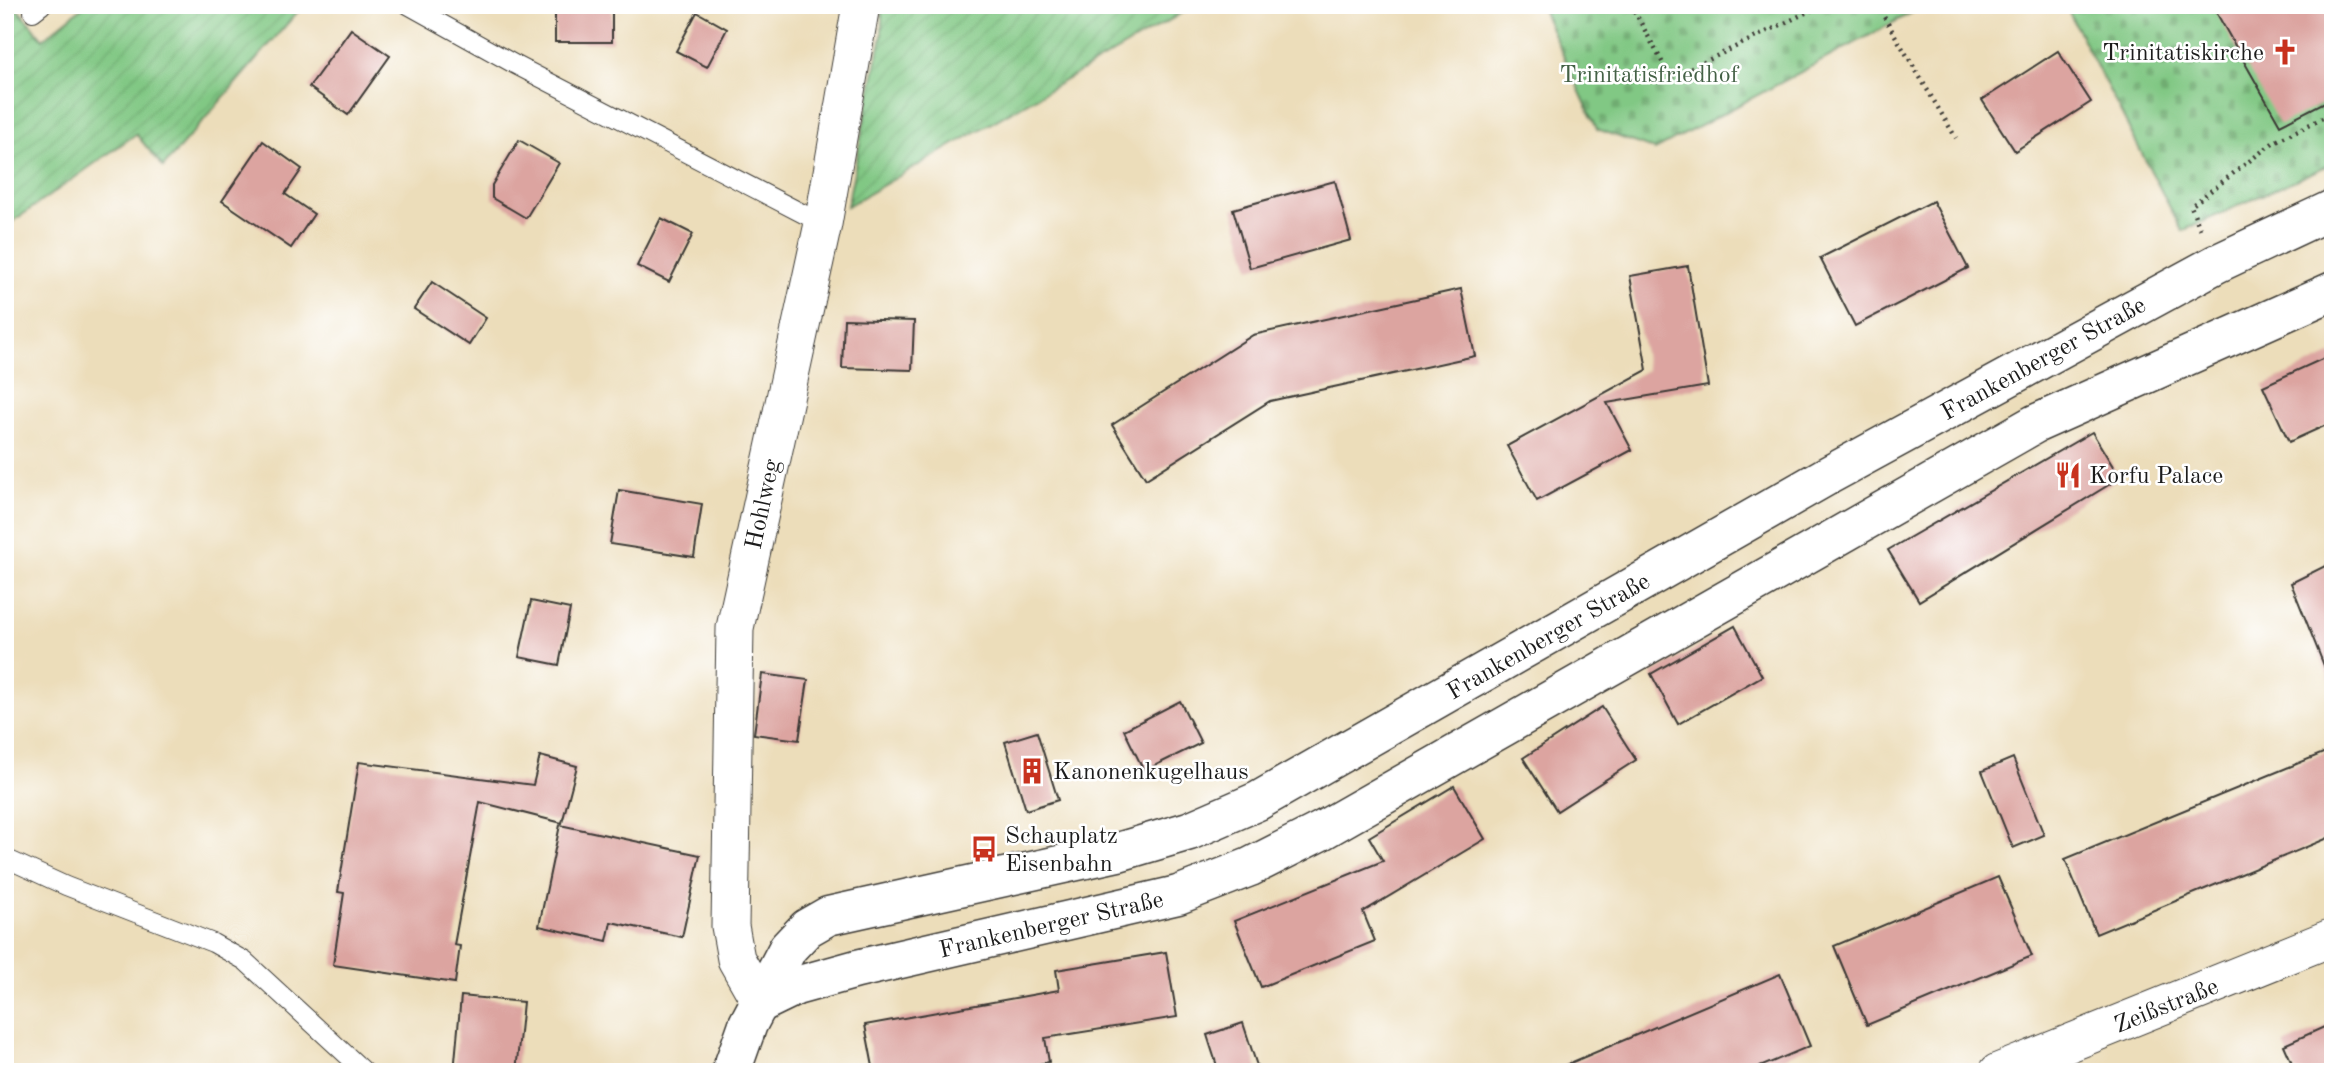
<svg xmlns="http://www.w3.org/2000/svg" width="2338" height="1077" font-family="'Old Standard TT',serif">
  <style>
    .cemetery { fill: url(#cemetery-stones); stroke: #4e7250; stroke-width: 2 }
    .garden { fill: url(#garden-furrows); stroke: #4e7250; stroke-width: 2 }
    .building { fill: #dca4a0 }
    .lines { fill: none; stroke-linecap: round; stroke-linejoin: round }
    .service-casing { stroke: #3b3934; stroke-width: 20 }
    .minor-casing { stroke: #3b3934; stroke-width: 39 }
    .primary-casing { stroke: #3b3934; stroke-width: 41 }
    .path { stroke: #3b3934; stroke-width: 4.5; stroke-dasharray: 2 5; stroke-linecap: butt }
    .service { stroke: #fff; stroke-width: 18 }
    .minor { stroke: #fff; stroke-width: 37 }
    .primary { stroke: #fff; stroke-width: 38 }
    .labels { text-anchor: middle; stroke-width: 5; stroke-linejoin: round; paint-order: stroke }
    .poi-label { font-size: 24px; fill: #1c1c1c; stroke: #fff; text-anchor: start }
    .park-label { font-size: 24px; fill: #446146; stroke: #fff }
    .street-label { font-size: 24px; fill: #1c1c1c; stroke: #fff }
  </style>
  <defs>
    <pattern id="cemetery-stones" width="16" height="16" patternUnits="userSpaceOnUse" patternTransform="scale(1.75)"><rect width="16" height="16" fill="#81c884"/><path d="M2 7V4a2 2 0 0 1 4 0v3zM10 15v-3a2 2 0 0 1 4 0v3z" fill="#6fab71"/></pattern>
    <pattern id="garden-furrows" width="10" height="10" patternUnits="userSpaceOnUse" patternTransform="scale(1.75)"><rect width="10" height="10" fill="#81c884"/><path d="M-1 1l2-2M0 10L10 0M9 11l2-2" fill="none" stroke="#6fab71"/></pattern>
  </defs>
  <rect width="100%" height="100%" fill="#fff"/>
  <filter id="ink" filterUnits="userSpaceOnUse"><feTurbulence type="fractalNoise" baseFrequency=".0143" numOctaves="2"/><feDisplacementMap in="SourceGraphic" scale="14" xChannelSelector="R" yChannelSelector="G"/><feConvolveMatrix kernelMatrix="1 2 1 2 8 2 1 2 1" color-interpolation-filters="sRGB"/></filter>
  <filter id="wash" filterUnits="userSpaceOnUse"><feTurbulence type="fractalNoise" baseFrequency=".00686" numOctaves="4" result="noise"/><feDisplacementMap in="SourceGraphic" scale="28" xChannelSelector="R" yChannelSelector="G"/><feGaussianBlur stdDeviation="1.57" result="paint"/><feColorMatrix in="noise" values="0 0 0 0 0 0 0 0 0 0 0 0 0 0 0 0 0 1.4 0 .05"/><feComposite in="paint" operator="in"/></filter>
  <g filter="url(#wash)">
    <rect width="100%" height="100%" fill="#ecddba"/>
    <g class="cemetery">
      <path d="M1540,5H1926L1655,150L1597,129Z"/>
      <path d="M2065,5H2333V163L2182,231Z"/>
    </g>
    <g class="garden">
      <path d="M5,5H14L43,39L85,5H299L301,8L163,167L136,134L5,227Z"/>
      <path d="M882,5H1196L847,206L882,35Z"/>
    </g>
    <g id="blocks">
      <g class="building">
        <rect x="555" y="5" width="57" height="37"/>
        <path d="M2212,5H2333V98L2280,125Z"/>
        <path d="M697,12L727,29L707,67L676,51Z"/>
        <path d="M351,29L390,56L348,115L309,87Z"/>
        <path d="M2058,51L2091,102L2015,151L1982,100Z"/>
        <path d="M519,140L559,163L526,218L492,198V185Z"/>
        <path d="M263,141L302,169L285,194L314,214L291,248L222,201Z"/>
        <path d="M1335,181L1351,240L1250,268L1233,209Z"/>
        <path d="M1933,201L1968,268L1855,326L1820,258Z"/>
        <path d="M661,218L693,234L669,282L637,266Z"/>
        <path d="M1688,266L1708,386L1607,403L1632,450L1537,501L1507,446L1647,370L1630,276Z"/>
        <path d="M432,282L486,318L469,345L414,309Z"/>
        <path d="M1461,289L1475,356L1270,401L1146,479L1112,425L1253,335Z"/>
        <path d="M844,319L914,321L912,370L842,368Z"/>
        <path d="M2333,354V422L2289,442L2263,386Z"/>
        <path d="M2092,432L2120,478L1919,601L1888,550Z"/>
        <path d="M619,490L702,504L694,557L610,544Z"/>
        <path d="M2333,562V683H2331L2291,583Z"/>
        <path d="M531,601L570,609L559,665L519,657Z"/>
        <path d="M1735,626L1762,676L1678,724L1651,674Z"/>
        <path d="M762,674L808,680L799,740L754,734Z"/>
        <path d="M1180,701L1201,743L1144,771L1124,730Z"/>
        <path d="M1602,707L1636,760L1557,811L1523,758Z"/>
        <path d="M1037,732L1058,800L1026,810L1005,742Z"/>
        <path d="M2333,749V836L2096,934L2065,859Z"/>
        <path d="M540,756L577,766L562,823L480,802L454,945L460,946L455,983L333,965L344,893L338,892L359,762L533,785Z"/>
        <path d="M2013,758L2044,835L2013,848L1982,771Z"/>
        <path d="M1454,786L1485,839L1363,912L1375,941L1261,987L1234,921L1383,861L1369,837Z"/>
        <path d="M560,825L700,855L682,937L611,922L607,941L539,926Z"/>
        <path d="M1998,877L2032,956L1867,1025L1834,946Z"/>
        <path d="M1166,952L1177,1017L1045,1038L1049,1062L998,1072H874L865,1025L1059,990L1056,970Z"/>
        <path d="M1780,974L1810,1046L1748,1072H1549Z"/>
        <path d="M461,996L523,1002L516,1072H454Z"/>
        <path d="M1243,1023L1259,1072H1219L1207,1035Z"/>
        <path d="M2333,1023V1072H2296L2284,1045Z"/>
      </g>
    </g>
  </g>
  <g filter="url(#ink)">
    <use href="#blocks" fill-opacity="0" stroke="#3b3934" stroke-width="2"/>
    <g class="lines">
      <g class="service-casing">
        <g id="service">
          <path d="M408,5L514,64L823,224"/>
          <path d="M33,12L42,5"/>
          <path d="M5,858L66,886L213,943L245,961L365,1072"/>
        </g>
      </g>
      <g class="minor-casing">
        <g id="minor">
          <path d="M761,1003L736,959L730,926L735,628L823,224L861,5"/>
          <path d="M1998,1072L2333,937"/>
        </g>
      </g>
      <g class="primary-casing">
        <g id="primary">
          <path d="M761,1003L796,986L857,969L1178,895L1250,867L1321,831L2035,424L2333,291"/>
          <path d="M731,1072L748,1024L788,948L807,928L828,916L1118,852L1189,831L1258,801L1827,476L2216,264L2333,209"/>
        </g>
      </g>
      <g class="path">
        <path d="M1631,5L1671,78L1822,5"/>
        <path d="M1877,5L1956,138"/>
        <path d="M2200,229L2191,206L2274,142L2333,113"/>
      </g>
      <use href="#service" class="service"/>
      <use href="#minor" class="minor"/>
      <use href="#primary" class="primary"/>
    </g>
  </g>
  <defs>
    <g id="church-bare" transform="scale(2.1)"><path d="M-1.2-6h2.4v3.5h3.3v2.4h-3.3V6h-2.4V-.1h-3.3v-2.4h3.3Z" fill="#c8321e" stroke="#fff" stroke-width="2.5" paint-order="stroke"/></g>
    <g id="restaurant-bare" transform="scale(2.1)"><path d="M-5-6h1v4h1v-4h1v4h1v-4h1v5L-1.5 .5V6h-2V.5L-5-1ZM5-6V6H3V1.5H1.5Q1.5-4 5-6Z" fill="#c8321e" stroke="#fff" stroke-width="2.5" paint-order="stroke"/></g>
    <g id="building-bare" transform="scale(2.1)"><path d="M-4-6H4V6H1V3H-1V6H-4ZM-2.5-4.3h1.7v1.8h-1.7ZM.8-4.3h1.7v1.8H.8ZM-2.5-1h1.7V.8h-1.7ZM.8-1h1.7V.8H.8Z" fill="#c8321e" stroke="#fff" stroke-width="2.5" paint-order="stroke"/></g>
    <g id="bus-bare" transform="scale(2.1)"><path d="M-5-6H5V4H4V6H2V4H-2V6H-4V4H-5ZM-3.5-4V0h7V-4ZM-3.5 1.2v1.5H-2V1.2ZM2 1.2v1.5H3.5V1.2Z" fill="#c8321e" stroke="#fff" stroke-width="2.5" paint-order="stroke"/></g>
  </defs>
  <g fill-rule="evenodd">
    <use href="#church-bare" x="2285" y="52"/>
    <use href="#restaurant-bare" x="2068" y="475"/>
    <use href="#building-bare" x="1032" y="771"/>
    <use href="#bus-bare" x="984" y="849"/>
  </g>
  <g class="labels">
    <g class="poi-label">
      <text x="2264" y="60" text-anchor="end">Trinitatiskirche</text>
      <text x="2089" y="483">Korfu Palace</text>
      <text x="1053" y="779">Kanonenkugelhaus</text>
      <text x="1005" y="843">Schauplatz<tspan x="1005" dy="28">Eisenbahn</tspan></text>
    </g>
    <g class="park-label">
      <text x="1649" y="82">Trinitatisfriedhof</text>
    </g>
    <g class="street-label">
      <text transform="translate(2043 358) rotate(-29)" y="8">Frankenberger Straße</text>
      <text transform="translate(762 504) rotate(-78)" y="8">Hohlweg</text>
      <text transform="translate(1548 636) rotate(-30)" y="8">Frankenberger Straße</text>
      <text transform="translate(1051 924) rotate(-13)" y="8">Frankenberger Straße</text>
      <text transform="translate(2166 1005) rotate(-22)" y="8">Zeißstraße</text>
    </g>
  </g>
  <rect width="2338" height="1077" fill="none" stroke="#fff" stroke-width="28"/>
</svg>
